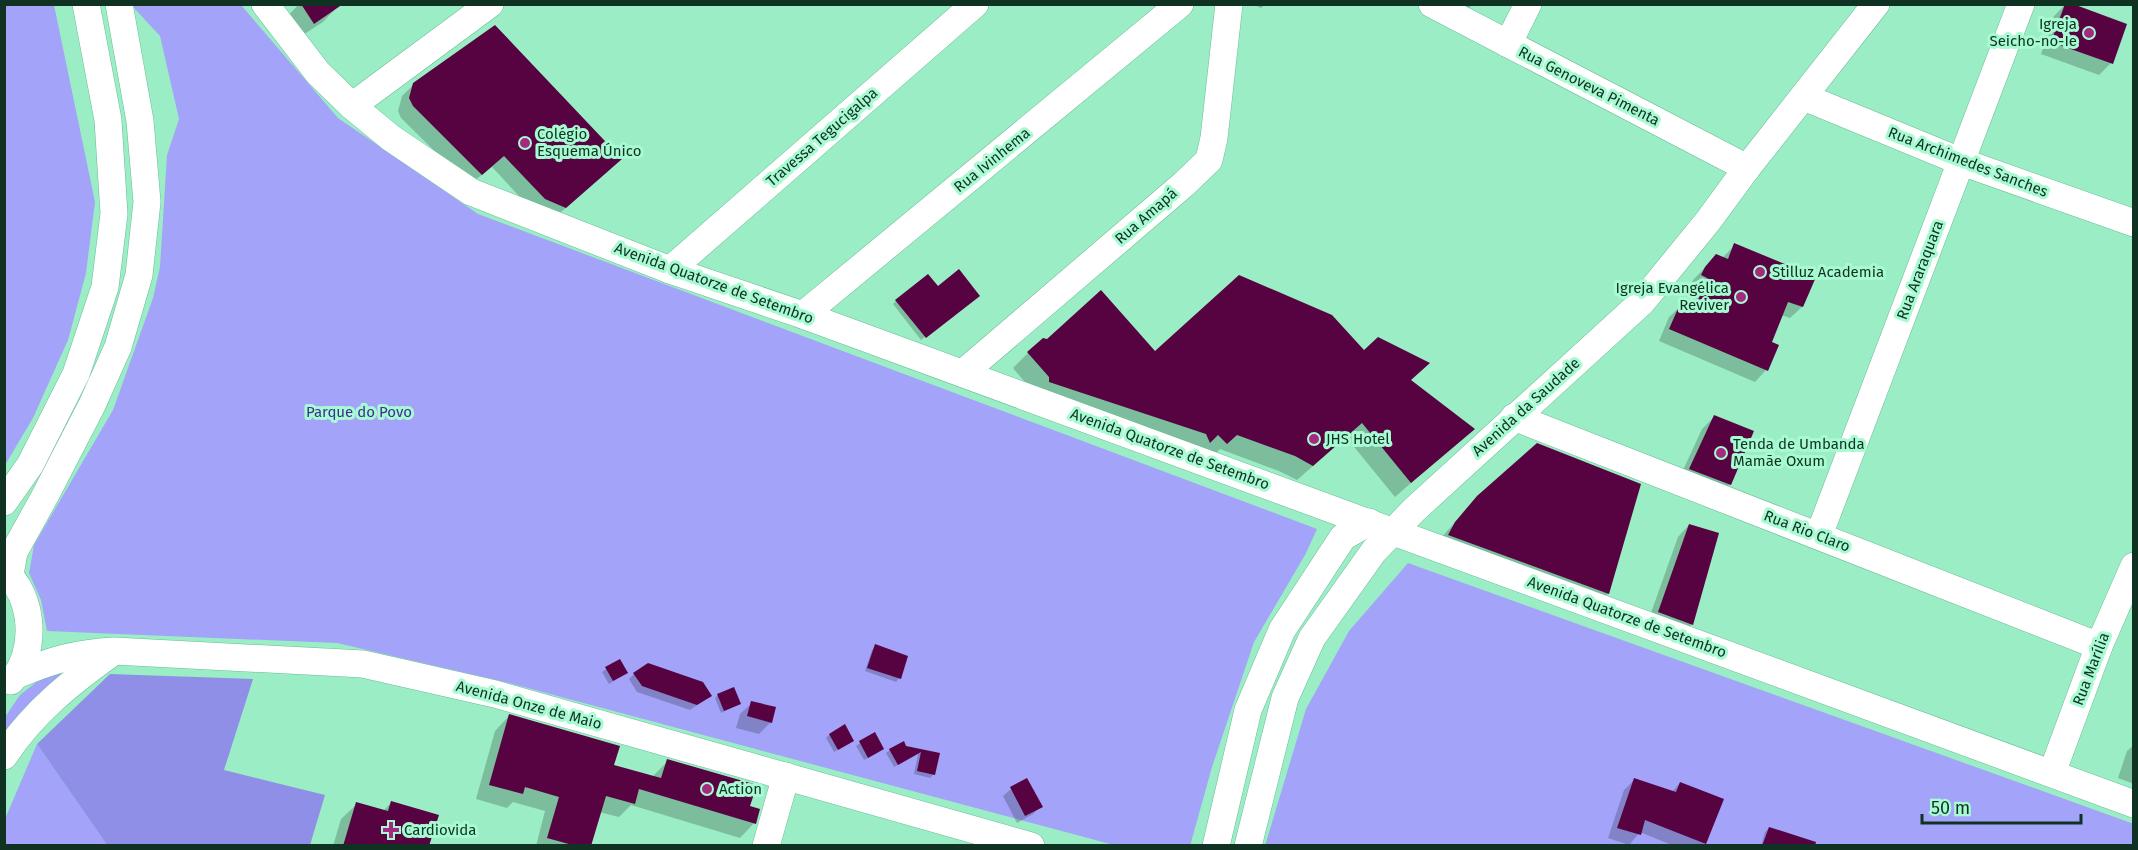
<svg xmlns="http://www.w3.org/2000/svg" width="2138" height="850" font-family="'Fira Sans',sans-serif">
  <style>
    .green { fill: #a3a3f9 }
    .forest { fill: #8f8fe8 }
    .shadow { fill: #0003 }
    .building { fill: #570241 }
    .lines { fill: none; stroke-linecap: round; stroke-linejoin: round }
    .minor-casing { stroke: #6bbc97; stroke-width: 28 }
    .minor { stroke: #fff; stroke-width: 27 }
    .poi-dot { fill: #a42a80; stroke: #a8fad2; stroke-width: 2 }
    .labels { text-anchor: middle; stroke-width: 6; stroke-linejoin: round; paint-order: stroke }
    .poi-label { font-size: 15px; fill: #0f3223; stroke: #a8fad2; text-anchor: start }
    .street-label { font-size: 15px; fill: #0f3223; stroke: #a8fad2 }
    .park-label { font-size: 15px; fill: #3d2f95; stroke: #a8fad2 }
  </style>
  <rect width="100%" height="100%" fill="#9bedc5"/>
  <g class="green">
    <path d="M5,4L54,5L95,202L86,273L68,340L33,418L5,465Z"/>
    <path d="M134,4L241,5L338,118L478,214L1317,529L1305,555L1254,642L1212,767L1190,846L1114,845L509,683L337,643L47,631L41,600L29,573L34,545L113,410L153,298L160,267L167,155L179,119L160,36L134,8Z"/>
    <path d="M1408,563L2134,824L2133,846H1265L1306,709L1349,631Z"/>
    <path d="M78,667L5,745V717L20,695L39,680Z"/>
    <path d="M37,744L107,845L5,846V819Z"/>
  </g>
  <path class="forest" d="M110,674L253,679L224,770L325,795L310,845H107L37,744Z"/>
  <g class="shadow">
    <path d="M299,4H337L338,6L323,22L298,38L285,19Z"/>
    <path d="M1252,4H1265L1261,8Z"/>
    <path d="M1437,4H1473L1461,16Z"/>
    <path d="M2066,4L2111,63L2099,75L2041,54L2054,16Z"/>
    <path d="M414,84L608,171L553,219L533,211L492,167L469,185L401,118L398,111L402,96Z"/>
    <path d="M1735,245L1814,278L1802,307L1790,318L1781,315L1770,343L1766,370L1755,382L1659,341L1669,317L1681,306L1689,309L1696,290L1690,287L1693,280L1716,256L1722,258Z"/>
    <path d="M937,288L974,299L921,340L893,304L896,301Z"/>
    <path d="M1364,352L1409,381L1473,429L1395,497L1346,437L1297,480L1279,471L1220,449L1211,458L1034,393L1013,368L1028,353Z"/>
    <path d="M1714,417L1730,484L1718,496L1678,481L1702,429Z"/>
    <path d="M1639,485L1608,594L1591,610L1439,540L1478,497Z"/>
    <path d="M1689,525L1692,624L1680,636L1647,624L1678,537Z"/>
    <path d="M876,646L899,678L896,682L865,671L872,650Z"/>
    <path d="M619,661L626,673L609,684L602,672Z"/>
    <path d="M634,674L710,696L690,710L637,692L629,679Z"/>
    <path d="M718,695L739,704L721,713L715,698Z"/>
    <path d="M752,703L771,722L759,734L736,728L740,714Z"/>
    <path d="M509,716L612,766L652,777L668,761L749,807L754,823L740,838L631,805L619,817L599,812L590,846H536L545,811L513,802L507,808L476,799L495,731Z"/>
    <path d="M874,734L879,752L864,760L856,746Z"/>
    <path d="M829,735L852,741L834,752L826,738Z"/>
    <path d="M2134,745V784L2118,778L2127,751Z"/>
    <path d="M905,748L938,754L934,774L930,778L914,774L918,754L894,767L886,753L890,750Z"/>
    <path d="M1027,780L1041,806L1033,814L1017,823L1003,796L1011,789Z"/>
    <path d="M1634,780L1672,792L1680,783L1704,843L1702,846H1674L1640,832L1629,845L1608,838L1624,790Z"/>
    <path d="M391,803L428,846H333L341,819L357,804L383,811Z"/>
    <path d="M1769,828L1821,846H1761L1765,832Z"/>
  </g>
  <g class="building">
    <path d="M301,4H343L314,24Z"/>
    <path d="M2065,4H2073L2127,24L2113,64L2051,42Z"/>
    <path d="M495,25L622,159L566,208L545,199L504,156L482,175L413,106L409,98L413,83Z"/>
    <path d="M1734,243L1816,277L1803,307L1788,302L1772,342L1779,345L1768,371L1669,329L1680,304L1694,310L1707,278L1701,275L1705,267L1716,254L1728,259Z"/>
    <path d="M959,269L980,296L926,338L895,300L928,274L938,286Z"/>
    <path d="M1239,275L1332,315L1364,350L1378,337L1430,363L1411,380L1475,429L1411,483L1362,423L1313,466L1295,456L1237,435L1227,444L1218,435L1210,443L1206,434L1049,382V377L1027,352L1043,338L1047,339L1101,290L1155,351Z"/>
    <path d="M1714,415L1754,431L1731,485L1689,469Z"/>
    <path d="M1537,443L1641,484L1609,594L1448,535L1455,522L1477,496Z"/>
    <path d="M1689,524L1719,533L1693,625L1658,612Z"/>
    <path d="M875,644L908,656L901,679L867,668Z"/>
    <path d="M620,659L628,673L613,681L605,667Z"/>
    <path d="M648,663L703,682L712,696L697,705L642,686L633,673Z"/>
    <path d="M734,687L741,704L724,711L717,694Z"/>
    <path d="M751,701L776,707L772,723L747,716Z"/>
    <path d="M509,714L620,746L614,765L661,778L667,759L757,785L750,806L760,809L756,824L639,789L635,804L606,796L591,846H576L547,838L559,797L525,787L523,794L489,785Z"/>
    <path d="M845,724L854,741L838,750L829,734Z"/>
    <path d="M875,732L884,749L868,758L859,741Z"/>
    <path d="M904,741L906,746L940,753L935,775L917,771L921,752L898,765L889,749Z"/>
    <path d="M1027,778L1043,807L1025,816L1010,787Z"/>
    <path d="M1634,778L1676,792L1680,782L1724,799L1706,844L1645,820L1641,835L1617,828Z"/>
    <path d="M391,801L439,815L429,846H343L356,802L388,811Z"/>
    <path d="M1769,827L1816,842L1815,846H1762Z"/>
  </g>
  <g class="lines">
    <g class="minor-casing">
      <g id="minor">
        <path d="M265,4L318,73L352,106L391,138L471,192L670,270L803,315L2134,804"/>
        <path d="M1432,4L1747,168"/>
        <path d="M1508,44L1528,4"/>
        <path d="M1804,97L1962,162L2134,223"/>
        <path d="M352,106L490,4"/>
        <path d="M670,270L975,4"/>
        <path d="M803,315L1180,4"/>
        <path d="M963,373L1184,184L1209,160L1214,138L1229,4"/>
        <path d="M1514,417L2099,646"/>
        <path d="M4,502L30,465L76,374L105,287L114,214L108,120L86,4"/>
        <path d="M1819,535L2021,4"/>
        <path d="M4,571C34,595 38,653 11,681"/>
        <path d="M10,575L14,552L45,496L92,405L118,347L139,275L147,202L140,121L119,4"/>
        <path d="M17,675C51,660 77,653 114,651L363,664L495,694L1031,846"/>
        <path d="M4,756C33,712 71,682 113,652"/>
        <path d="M2052,773L2099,646L2134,566"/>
        <path d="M766,846L786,776"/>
        <path d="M1216,846L1248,710L1282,630L1343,537L1369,522"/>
        <path d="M1248,846L1285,698L1312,638L1374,551L1414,510L1642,302L1708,221L1747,168L1876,4"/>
      </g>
    </g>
    <use href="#minor" class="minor"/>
  </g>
  <g class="poi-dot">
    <circle cx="2089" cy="33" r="6"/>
    <circle cx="525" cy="143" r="6"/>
    <circle cx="1760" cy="272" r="6"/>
    <circle cx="1741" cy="297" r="6"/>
    <circle cx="1314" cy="439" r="6"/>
    <circle cx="1721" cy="453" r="6"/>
    <circle cx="707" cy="789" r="6"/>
    <path d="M388 821h6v6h6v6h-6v6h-6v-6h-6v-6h6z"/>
  </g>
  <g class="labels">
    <g class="poi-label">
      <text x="2077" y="29" text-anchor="end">Igreja<tspan x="2077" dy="17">Seicho-no-Ie</tspan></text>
      <text x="537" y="139">Colégio<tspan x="537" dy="17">Esquema Único</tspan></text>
      <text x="1772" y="277">Stilluz Academia</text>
      <text x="1729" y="293" text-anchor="end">Igreja Evangélica<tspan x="1729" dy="17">Reviver</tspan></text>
      <text x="1326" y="444">JHS Hotel</text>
      <text x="1733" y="449">Tenda de Umbanda<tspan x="1733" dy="17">Mamãe Oxum</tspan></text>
      <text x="719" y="794">Action</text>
      <text x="404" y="835">Cardiovida</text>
    </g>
    <g class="street-label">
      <text transform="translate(1589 86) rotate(27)" y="5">Rua Genoveva Pimenta</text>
      <text transform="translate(822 137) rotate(-41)" y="5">Travessa Tegucigalpa</text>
      <text transform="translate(992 160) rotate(-39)" y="5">Rua Ivinhema</text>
      <text transform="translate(1968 162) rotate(21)" y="5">Rua Archimedes Sanches</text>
      <text transform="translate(1146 216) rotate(-41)" y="5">Rua Amapá</text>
      <text transform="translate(1920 270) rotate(-69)" y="5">Rua Araraquara</text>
      <text transform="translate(714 283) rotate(20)" y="5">Avenida Quatorze de Setembro</text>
      <text transform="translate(1526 407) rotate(-42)" y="5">Avenida da Saudade</text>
      <text transform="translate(1170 449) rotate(20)" y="5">Avenida Quatorze de Setembro</text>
      <text transform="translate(1807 531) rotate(21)" y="5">Rua Rio Claro</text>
      <text transform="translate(1627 617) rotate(20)" y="5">Avenida Quatorze de Setembro</text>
      <text transform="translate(2091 669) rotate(-69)" y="5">Rua Marília</text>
      <text transform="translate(529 705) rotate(15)" y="5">Avenida Onze de Maio</text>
    </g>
    <g class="park-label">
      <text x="359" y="417">Parque do Povo</text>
    </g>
  </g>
  <rect width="2138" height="850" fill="none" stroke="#0f3223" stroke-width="12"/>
  <path d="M1922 814v9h159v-9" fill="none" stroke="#0f3223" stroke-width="3"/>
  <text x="1931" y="814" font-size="18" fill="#0f3223" stroke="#a8fad2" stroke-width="4.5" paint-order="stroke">50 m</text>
</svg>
